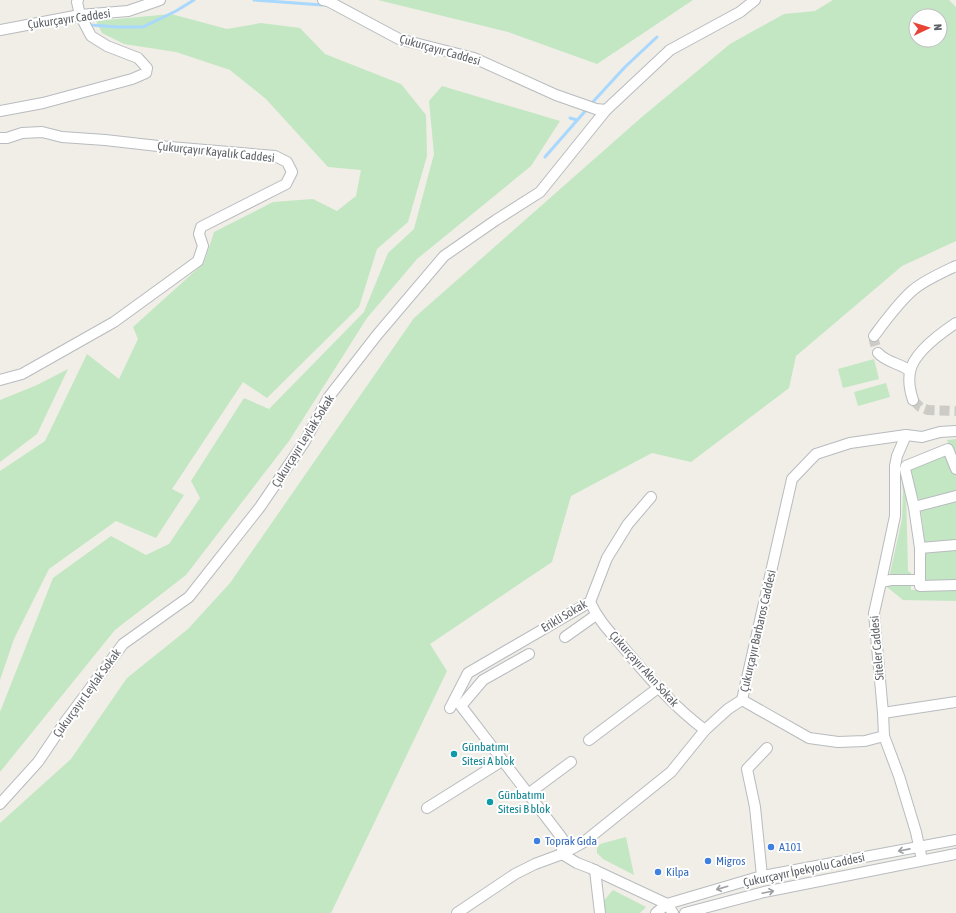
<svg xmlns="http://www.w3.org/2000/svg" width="956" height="913" font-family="'Asap Condensed',sans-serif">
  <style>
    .green { fill: #c3e7c3; fill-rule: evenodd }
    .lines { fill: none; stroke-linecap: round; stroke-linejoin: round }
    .stream { stroke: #a8d8fe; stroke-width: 3 }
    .minor-tunnel { stroke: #cccbc6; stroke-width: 10; stroke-dasharray: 10 5; stroke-linecap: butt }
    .minor-casing { stroke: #b8bbbf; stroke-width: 12 }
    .minor { stroke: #fff; stroke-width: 10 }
    .oneway { stroke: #9ea0a3 }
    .culture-dot { fill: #0f9aa8; stroke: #fff; stroke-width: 1.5 }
    .shop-dot { fill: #3f7fe0; stroke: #fff; stroke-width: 1.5 }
    .labels { text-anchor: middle; stroke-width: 4; stroke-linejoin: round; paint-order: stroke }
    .street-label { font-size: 12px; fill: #5e6166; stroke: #fff }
    .culture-label { font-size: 12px; fill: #0d838f; stroke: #fff; text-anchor: start }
    .shop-label { font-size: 12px; fill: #366cbe; stroke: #fff; text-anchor: start }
  </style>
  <rect width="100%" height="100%" fill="#f0eee6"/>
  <g class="green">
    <path d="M378,0H693L597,64L508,32Z"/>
    <path d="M833,0H949L956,7V241L902,266L796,356L789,388L691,462L652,453L571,496L552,562L430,644L447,671L331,913H0V823L71,759L127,678L188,629L230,583L414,318L643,116L730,44L784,14L815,11ZM916,16H940V40H916Z"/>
    <path d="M171,14L227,29L261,23L300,28L325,54L401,84L426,115L427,156L408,222L377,249L359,307L267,398L243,382L172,489L184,495L156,538L116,521L49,569L14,639L0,680V471L45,441L87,354L119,379L138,339L133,327L204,263L214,232L273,202L313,199L337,211L356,196L361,170L328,167L266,99L230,70L176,52L124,44L102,33L96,21Z"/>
    <path d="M442,86L560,121L531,166L417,259L367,318L289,441L186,575L115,630L0,772V712L53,578L111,536L146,555L169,544L200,498L191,481L244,398L269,409L364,312L388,253L414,229L434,154L429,101Z"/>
    <path d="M874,359L879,379L843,388L838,369Z"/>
    <path d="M68,369L37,434L0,462V400L37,385Z"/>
    <path d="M886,383L890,397L858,406L854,392Z"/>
    <path d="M956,439V581L925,583V544L920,503L907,467L951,451L947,440Z"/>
    <path d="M901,471L906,491L908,571L911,573V590L956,589V601L903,600L887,587L902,519L903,492Z"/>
    <path d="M626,837L634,875L603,859L597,853V848L600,844Z"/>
    <path d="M613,890L646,907L640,913H603L602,903Z"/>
  </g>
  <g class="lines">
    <g class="stream">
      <path d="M254,0L322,5"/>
      <path d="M90,25L118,27H143L176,11L194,0"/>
      <path d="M591,104L625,67L657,37"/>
      <path d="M570,118L577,120"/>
      <path d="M545,157L587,109"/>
    </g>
    <g class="minor-tunnel">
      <path d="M874,336V341L878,353"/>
      <path d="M913,400L920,407L928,410L956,411"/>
    </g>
    <g class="minor-casing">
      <g id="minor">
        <path d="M323,0L328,1L399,39L474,58L556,95L596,109L606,110"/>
        <path d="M0,30L80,15L128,11L160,0"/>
        <path d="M0,111L43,103L132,79L146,73L147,68L138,58L107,46L91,36L80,15L77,2L78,0"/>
        <path d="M0,138H7L22,133L42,132L62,137L105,140L158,146L275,156L287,162L292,172L286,184L201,227L199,234L203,246L198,261L114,322L22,374L0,380"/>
        <path d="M874,336C886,320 898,303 913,290C925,280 941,273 956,266"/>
        <path d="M878,353C887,363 900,363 910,371"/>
        <path d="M913,400C910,391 908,382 910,372C913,353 941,333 956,323"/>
        <path d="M906,435L897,456L895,466V516L881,582L874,613L883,713L884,736L899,776L916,832L922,860"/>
        <path d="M914,507L956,496"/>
        <path d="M920,548L956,545"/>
        <path d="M920,580V586L956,585"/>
        <path d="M881,582L891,580H920V548L914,507L905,469L906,466L948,449L956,469"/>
        <path d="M590,602C598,620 610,632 623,647C648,677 674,707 705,730"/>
        <path d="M565,637L596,615"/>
        <path d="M529,654L483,680L461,706L562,838V854"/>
        <path d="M742,700L809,738L838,742L865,741L884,736"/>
        <path d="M450,708L468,673L590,602L607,558L628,524L651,497"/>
        <path d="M883,713L956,702"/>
        <path d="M589,740L658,688"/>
        <path d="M528,794L571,762"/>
        <path d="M0,804L38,762L65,722L123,644L189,597L260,507L305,441L328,398L377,335L444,256L496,220L540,192L606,110L670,50L740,12L755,0"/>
        <path d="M427,808L502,761"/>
        <path d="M562,854L577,863L590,868L667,904L673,913"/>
        <path d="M595,870L600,913"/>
        <path d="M762,876L755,807L747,769L767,748"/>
        <path d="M457,913L515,874L535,864L562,854L584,842L671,772L705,730L728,709L742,700L792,479L816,454L850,443L906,435L922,437L940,432L956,431"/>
        <path d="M656,913L667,904L762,876L956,840"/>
        <path d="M685,913L764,892L956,854"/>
      </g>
    </g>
    <use href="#minor" class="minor"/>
  </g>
  <defs><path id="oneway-shaft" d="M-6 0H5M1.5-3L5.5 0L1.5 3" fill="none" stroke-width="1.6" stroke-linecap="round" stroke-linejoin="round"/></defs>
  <g class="oneway">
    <use href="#oneway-shaft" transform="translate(904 850) rotate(169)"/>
    <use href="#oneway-shaft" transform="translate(722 888) rotate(164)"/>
    <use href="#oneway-shaft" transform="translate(768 892) rotate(-12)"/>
  </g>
  <g class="culture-dot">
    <circle cx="454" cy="754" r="4"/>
    <circle cx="490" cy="802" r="4"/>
  </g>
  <g class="shop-dot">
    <circle cx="537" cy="841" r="4"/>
    <circle cx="771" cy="847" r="4"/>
    <circle cx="708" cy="861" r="4"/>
    <circle cx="658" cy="872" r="4"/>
  </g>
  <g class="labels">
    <g class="street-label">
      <text transform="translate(69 19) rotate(-8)" y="4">Çukurçayır Caddesi</text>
      <text transform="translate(440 50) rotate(16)" y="4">Çukurçayır Caddesi</text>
      <text transform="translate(216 152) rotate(6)" y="4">Çukurçayır Kayalık Caddesi</text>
      <text transform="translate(303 441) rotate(-58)" y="4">Çukurçayır Leylak Sokak</text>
      <text transform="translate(564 616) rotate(-31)" y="4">Erikli Sokak</text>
      <text transform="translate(758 631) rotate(-77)" y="4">Çukurçayır Barbaros Caddesi</text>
      <text transform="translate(877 648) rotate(-95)" y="4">Siteler Caddesi</text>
      <text transform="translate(644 669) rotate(48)" y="4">Çukurçayır Akın Sokak</text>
      <text transform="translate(87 693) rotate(-54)" y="4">Çukurçayır Leylak Sokak</text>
      <text transform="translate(804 870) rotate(-12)" y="4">Çukurçayır İpekyolu Caddesi</text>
    </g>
    <g class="culture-label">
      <text x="462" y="751">Günbatımı<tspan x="462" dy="14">Sitesi A blok</tspan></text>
      <text x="498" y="799">Günbatımı<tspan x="498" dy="14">Sitesi B blok</tspan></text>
    </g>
    <g class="shop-label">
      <text x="545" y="845">Toprak Gıda</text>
      <text x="779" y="851">A101</text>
      <text x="716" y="865">Migros</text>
      <text x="666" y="876">Kilpa</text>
    </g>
  </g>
  <g transform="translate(928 28) rotate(86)"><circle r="19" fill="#ffffff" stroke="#bfc0c2"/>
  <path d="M0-3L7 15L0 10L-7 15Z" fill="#e74435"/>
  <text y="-6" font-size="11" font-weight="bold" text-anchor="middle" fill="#5e6166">N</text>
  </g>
</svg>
